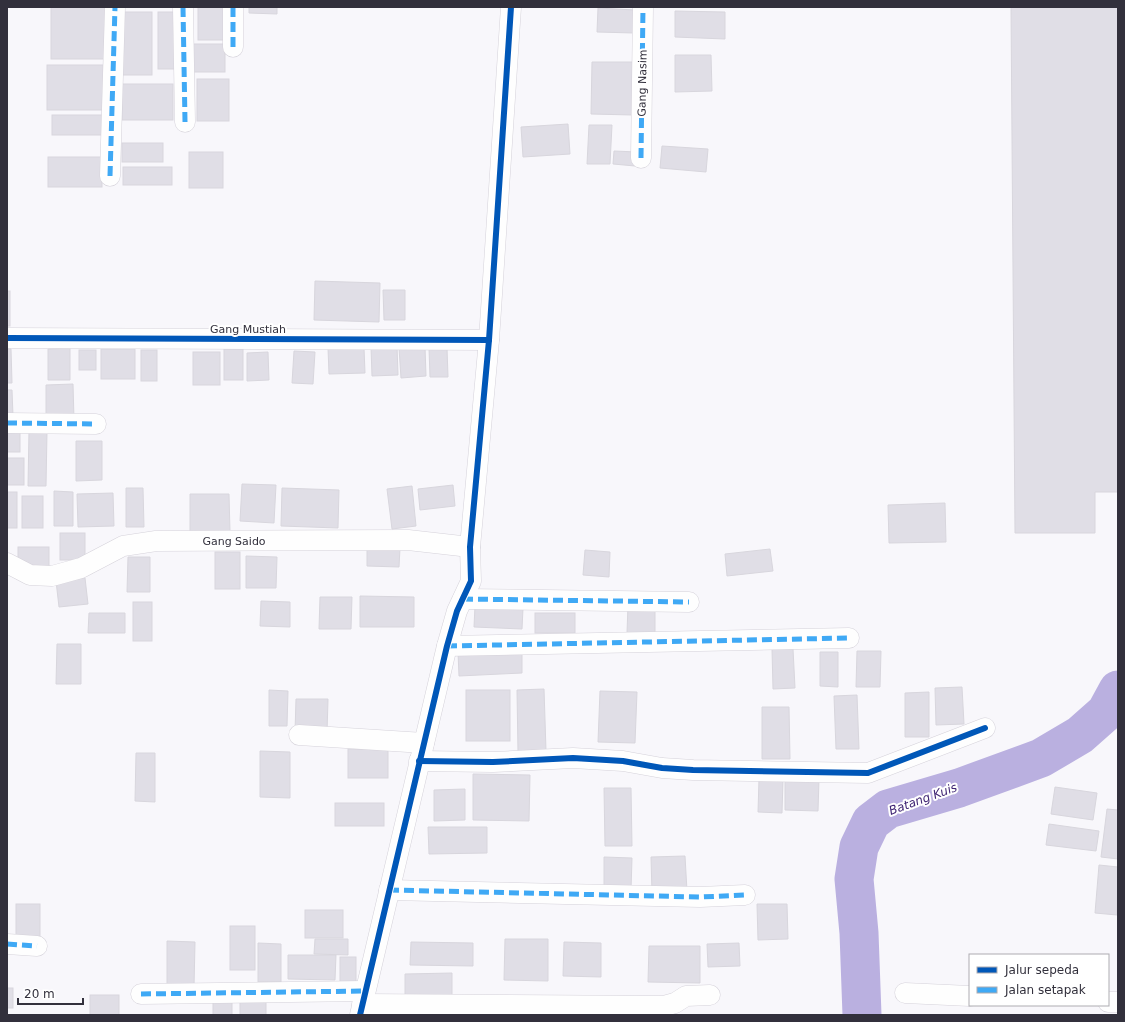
<svg xmlns="http://www.w3.org/2000/svg" width="1125" height="1022" font-family="'DejaVu Sans',sans-serif">
  <style>
    .lines { fill: none; stroke-linecap: round; stroke-linejoin: round }
    .river { stroke: #bab0e0; stroke-width: 39 }
    .building { fill: #e0dee6; stroke: #d8d6dd }
    .minor-casing { stroke: #d5d2da; stroke-width: 21 }
    .minor { stroke: #fefefe; stroke-width: 20 }
    .quiet { stroke: #3fa9f5; stroke-width: 5; stroke-dasharray: 10 5; stroke-linecap: butt }
    .cycleway-casing { stroke: #fff; stroke-width: 8 }
    .cycleway { stroke: #0057b8; stroke-width: 6 }
    .labels { text-anchor: middle; stroke-width: 4; stroke-linejoin: round; paint-order: stroke }
    .street-label { font-size: 11px; fill: #32303c; stroke: #fff }
    .water-label { font-size: 12px; font-style: italic; fill: #3f2473; stroke: #fff }
  </style>
  <rect width="100%" height="100%" fill="#f8f7fb"/>
  <g class="lines">
    <path class="river" d="M862,1015L859,933L854,879L859,847L871,822L888,809L959,788L1041,758L1080,735L1106,712L1118,690"/>
  </g>
  <g class="building">
    <rect x="51" y="7" width="55" height="52"/>
    <rect x="198" y="7" width="27" height="33"/>
    <path d="M249,7H277V14L249,13Z"/>
    <path d="M1011,7H1118V492H1095V533H1015Z"/>
    <path d="M598,8L635,10L634,33L597,32Z"/>
    <path d="M675,11L725,12V39L675,37Z"/>
    <rect x="122" y="12" width="30" height="63"/>
    <rect x="158" y="12" width="24" height="57"/>
    <rect x="193" y="44" width="32" height="28"/>
    <path d="M675,55H711L712,91L675,92Z"/>
    <path d="M592,62H634L633,115L591,114Z"/>
    <rect x="47" y="65" width="62" height="45"/>
    <rect x="197" y="79" width="32" height="42"/>
    <rect x="122" y="84" width="51" height="36"/>
    <rect x="52" y="115" width="53" height="20"/>
    <path d="M568,124L570,154L523,157L521,127Z"/>
    <path d="M589,125H612L610,164H587Z"/>
    <rect x="122" y="143" width="41" height="19"/>
    <path d="M662,146L708,149L706,172L660,168Z"/>
    <path d="M614,151L637,152L635,166L613,164Z"/>
    <rect x="189" y="152" width="34" height="36"/>
    <rect x="48" y="157" width="54" height="30"/>
    <rect x="123" y="167" width="49" height="18"/>
    <path d="M315,281L380,283L379,322L314,320Z"/>
    <path d="M383,290H405V320H384Z"/>
    <rect x="7" y="291" width="3" height="35"/>
    <path d="M397,346L398,375L372,376L371,347Z"/>
    <path d="M425,347L426,376L401,378L399,348Z"/>
    <path d="M70,348V380H48V349Z"/>
    <path d="M328,348H364L365,373L329,374Z"/>
    <path d="M429,348H447L448,377H430Z"/>
    <path d="M7,349H11L12,383H7Z"/>
    <rect x="101" y="349" width="34" height="30"/>
    <rect x="224" y="349" width="19" height="31"/>
    <rect x="79" y="350" width="17" height="20"/>
    <rect x="141" y="350" width="16" height="31"/>
    <path d="M294,351L315,352L313,384L292,383Z"/>
    <rect x="193" y="352" width="27" height="33"/>
    <path d="M268,352L269,380L247,381V353Z"/>
    <path d="M73,384L74,420H46V385Z"/>
    <path d="M7,390H12L13,416H7Z"/>
    <rect x="7" y="431" width="13" height="21"/>
    <path d="M29,431H47L46,486H28Z"/>
    <path d="M76,441H102V480L76,481Z"/>
    <rect x="7" y="458" width="17" height="27"/>
    <path d="M242,484L276,485L274,523L240,521Z"/>
    <path d="M453,485L455,506L420,510L418,489Z"/>
    <path d="M412,486L416,526L392,529L387,489Z"/>
    <path d="M126,488H143L144,527H126Z"/>
    <path d="M282,488L339,490L338,528L281,526Z"/>
    <path d="M54,491L73,492V526H54Z"/>
    <rect x="7" y="492" width="10" height="36"/>
    <path d="M113,493L114,526L78,527L77,494Z"/>
    <path d="M190,494H229L230,532H190Z"/>
    <rect x="22" y="496" width="21" height="32"/>
    <path d="M945,503L946,542L889,543L888,505Z"/>
    <rect x="60" y="533" width="25" height="27"/>
    <rect x="18" y="547" width="31" height="21"/>
    <path d="M367,548H400L399,567L367,566Z"/>
    <path d="M770,549L773,571L727,576L725,554Z"/>
    <path d="M585,550L610,552L609,577L583,575Z"/>
    <rect x="215" y="552" width="25" height="37"/>
    <path d="M246,556L277,557L276,588H246Z"/>
    <path d="M128,557H150V592H127Z"/>
    <path d="M85,578L88,604L59,607L56,581Z"/>
    <path d="M360,596L414,597V627H360Z"/>
    <path d="M320,597H352L351,629H319Z"/>
    <path d="M261,601L290,602V627L260,626Z"/>
    <rect x="133" y="602" width="19" height="39"/>
    <path d="M628,605L655,606V634L627,633Z"/>
    <path d="M475,606L523,608L522,629L474,627Z"/>
    <path d="M89,613H125V633H88Z"/>
    <rect x="535" y="613" width="40" height="20"/>
    <path d="M57,644H81V684H56Z"/>
    <path d="M772,649H793L795,688L773,689Z"/>
    <path d="M522,650V673L459,676L458,652Z"/>
    <path d="M857,651H881L880,687H856Z"/>
    <path d="M820,652H838V687L820,686Z"/>
    <path d="M962,687L964,724L936,725L935,688Z"/>
    <path d="M544,689L546,751L518,752L517,690Z"/>
    <path d="M269,690L288,691L287,726H269Z"/>
    <rect x="466" y="690" width="44" height="51"/>
    <path d="M600,691L637,692L635,743L598,742Z"/>
    <path d="M929,692V737H905V693Z"/>
    <path d="M857,695L859,749H836L834,696Z"/>
    <path d="M296,699H328L327,733L295,732Z"/>
    <path d="M762,707H789L790,759H762Z"/>
    <rect x="348" y="749" width="40" height="29"/>
    <path d="M260,751L290,752V798L260,797Z"/>
    <path d="M136,753H155V802L135,801Z"/>
    <path d="M473,774L530,775L529,821L473,820Z"/>
    <path d="M785,778L819,779L818,811L785,810Z"/>
    <path d="M759,779L783,780L782,813L758,812Z"/>
    <path d="M1055,787L1097,793L1093,820L1051,814Z"/>
    <path d="M604,788H631L632,846H605Z"/>
    <path d="M465,789V820L434,821V790Z"/>
    <rect x="335" y="803" width="49" height="23"/>
    <path d="M1107,809L1118,810V859L1101,857Z"/>
    <path d="M1049,824L1099,831L1096,851L1046,845Z"/>
    <path d="M428,827H487V853L429,854Z"/>
    <path d="M685,856L687,891L652,893L651,857Z"/>
    <path d="M604,857L632,858L631,890L604,889Z"/>
    <path d="M1099,865L1118,867L1117,915L1095,913Z"/>
    <rect x="16" y="904" width="24" height="34"/>
    <path d="M757,904H787L788,939L758,940Z"/>
    <rect x="305" y="910" width="38" height="28"/>
    <rect x="230" y="926" width="25" height="44"/>
    <path d="M315,939H348V955L314,954Z"/>
    <path d="M505,939H548V981L504,980Z"/>
    <path d="M167,941L195,942L194,987H167Z"/>
    <path d="M411,942L473,943V966L410,965Z"/>
    <path d="M564,942L601,943V977L563,976Z"/>
    <path d="M258,943L281,944V982H258Z"/>
    <path d="M739,943L740,966L708,967L707,944Z"/>
    <path d="M649,946H700V983L648,982Z"/>
    <path d="M288,955H336L335,980L288,979Z"/>
    <rect x="340" y="957" width="16" height="28"/>
    <path d="M452,973V996H405V974Z"/>
    <rect x="7" y="988" width="6" height="20"/>
    <rect x="240" y="994" width="26" height="21"/>
    <rect x="90" y="995" width="29" height="20"/>
    <rect x="213" y="1000" width="19" height="15"/>
  </g>
  <g class="lines">
    <g class="minor-casing">
      <g id="minor">
        <path d="M183,7L185,122"/>
        <path d="M233,47V7"/>
        <path d="M641,158L643,7"/>
        <path d="M110,176L115,7"/>
        <path d="M7,338L489,340"/>
        <path d="M7,423L96,424"/>
        <path d="M7,563L30,575L52,576L81,568L123,546L156,541L408,540L470,547"/>
        <path d="M463,599L689,602"/>
        <path d="M447,646L849,638"/>
        <path d="M299,735L424,743"/>
        <path d="M419,761L493,762L573,758L623,761L662,768L693,770L868,773L985,728"/>
        <path d="M389,890L700,897L745,895"/>
        <path d="M7,944L37,946"/>
        <path d="M905,993L970,996"/>
        <path d="M141,994L365,991"/>
        <path d="M1108,1002H1118"/>
        <path d="M362,1004L664,1006L675,1003L686,996L710,995"/>
        <path d="M360,1015L447,646L457,611L471,581L470,547L489,340L511,7"/>
      </g>
    </g>
    <use href="#minor" class="minor"/>
    <g class="quiet">
      <path d="M183,7L185,122"/>
      <path d="M233,47V7"/>
      <path d="M641,158L643,7"/>
      <path d="M110,176L115,7"/>
      <path d="M7,423L96,424"/>
      <path d="M463,599L689,602"/>
      <path d="M447,646L849,638"/>
      <path d="M389,890L700,897L745,895"/>
      <path d="M7,944L37,946"/>
      <path d="M141,994L365,991"/>
    </g>
    <g class="cycleway-casing">
      <g id="cycleway">
        <path d="M7,338L489,340"/>
        <path d="M419,761L493,762L573,758L623,761L662,768L693,770L868,773L985,728"/>
        <path d="M360,1015L447,646L457,611L471,581L470,547L489,340L511,7"/>
      </g>
    </g>
    <use href="#cycleway" class="cycleway"/>
  </g>
  <g class="labels">
    <g class="street-label">
      <text transform="translate(642 83) rotate(-89)" y="4">Gang Nasim</text>
      <text x="248" y="333">Gang Mustiah</text>
      <text x="234" y="545">Gang Saido</text>
    </g>
    <g class="water-label">
      <text transform="translate(923 799) rotate(-20)" y="4">Batang Kuis</text>
    </g>
  </g>
  <rect width="1125" height="1022" fill="none" stroke="#32303c" stroke-width="16"/>
  <rect x="969" y="954" width="140" height="52" fill="#ffffff" stroke="#adacb1"/>
  <rect x="977" y="967" width="20" height="6" fill="#0057b8" stroke="#adacb1"/>
  <text x="1005" y="974" font-size="12" fill="#32303c">Jalur sepeda</text>
  <rect x="977" y="987" width="20" height="6" fill="#3fa9f5" stroke="#adacb1"/>
  <text x="1005" y="994" font-size="12" fill="#32303c">Jalan setapak</text>
  <path d="M18 998v6h65v-6" fill="none" stroke="#32303c" stroke-width="2"/>
  <text x="24" y="998" font-size="12" fill="#32303c" stroke="#ffffff" stroke-width="3" paint-order="stroke">20 m</text>
</svg>
